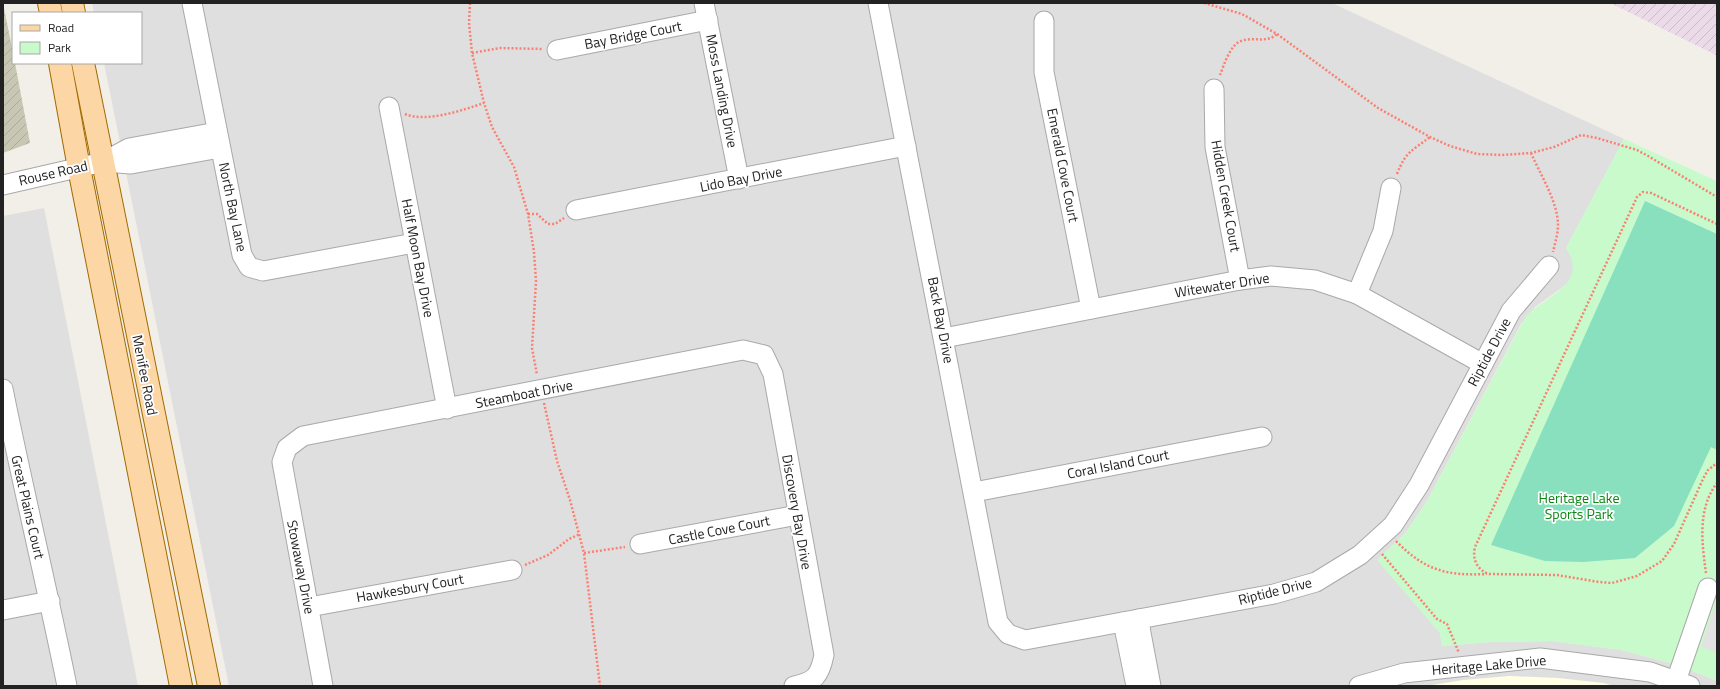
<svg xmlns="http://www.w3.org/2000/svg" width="1720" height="689" font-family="'Titillium Web',sans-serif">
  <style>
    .residential { fill: #e0dfdf }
    .industrial { fill: url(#industrial-furrows) }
    .education { fill: #ffffe5 }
    .construction { fill: url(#construction-furrows) }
    .park { fill: #c8facc }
    .pitch { fill: #88e0be }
    .parking { fill: #e2e2e2 }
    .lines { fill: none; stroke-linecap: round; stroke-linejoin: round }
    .minor-casing { stroke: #a9a9a9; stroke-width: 21 }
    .major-casing { stroke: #a06b00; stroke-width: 24 }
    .path { stroke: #fa8072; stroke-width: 2.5; stroke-dasharray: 2 2; stroke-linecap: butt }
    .minor { stroke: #fff; stroke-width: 19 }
    .major { stroke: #fcd6a4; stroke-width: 22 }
    .labels { text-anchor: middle; stroke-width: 3.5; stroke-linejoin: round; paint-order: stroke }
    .street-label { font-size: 14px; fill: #222; stroke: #fff }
    .park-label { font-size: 14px; fill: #0c8416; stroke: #fff }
  </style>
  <defs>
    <pattern id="industrial-furrows" width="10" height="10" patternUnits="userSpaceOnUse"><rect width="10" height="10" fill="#ebdbe8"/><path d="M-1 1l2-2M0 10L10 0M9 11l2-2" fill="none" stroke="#c9bcc7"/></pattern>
    <pattern id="construction-furrows" width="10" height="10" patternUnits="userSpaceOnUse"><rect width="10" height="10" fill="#c7c7b4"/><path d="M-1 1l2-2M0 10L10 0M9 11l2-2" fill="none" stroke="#abab9a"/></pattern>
  </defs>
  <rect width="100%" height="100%" fill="#f2efe9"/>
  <g class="residential">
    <path d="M92,3H1332L1624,139L1566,248L1571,256L1574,266L1572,276L1567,284L1535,307L1521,324L1427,501L1407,531L1378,560L1440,633L1442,646L1490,642L1552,641L1621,650L1678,665L1717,681V686H229L104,63H141V13H94Z"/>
    <path d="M44,208L138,686H3V216Z"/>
  </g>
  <path class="industrial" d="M1610,3H1717V56L1710,52Z"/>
  <path class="education" d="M1509,676L1558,678L1603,683L1615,686H1426L1463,680Z"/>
  <path class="construction" d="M3,3L13,53V63H15L30,143L3,153Z"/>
  <path class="park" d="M1624,139L1717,181V681L1678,665L1621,650L1552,641L1490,642L1442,646L1440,633L1377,560L1407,531L1427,501L1526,316C1547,295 1589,284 1566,248Z"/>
  <path class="pitch" d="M1645,201L1717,234V450L1711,447L1674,526L1635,558L1583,562L1545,561L1491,545Z"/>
  <path class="parking" d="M1717,597V653L1701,647Z"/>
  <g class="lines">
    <g class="minor-casing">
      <g id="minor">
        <path d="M192,3L242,255L249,267L263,271L414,243"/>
        <path d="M704,3L739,179"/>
        <path d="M878,3L998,622L1008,634L1025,640L1274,594L1316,582L1360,555L1393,525L1419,485L1511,311L1549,266"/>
        <path d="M1044,21V72L1091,309"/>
        <path d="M557,50L708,20"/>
        <path d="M1214,89L1215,147L1240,280"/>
        <path d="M389,107L447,409"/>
        <path d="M103,162L131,164L220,148"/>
        <path d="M3,185L103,162L129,148L217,132"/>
        <path d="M576,210L906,146"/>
        <path d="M1357,294L1383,231L1391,188"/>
        <path d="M944,338L1240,280L1271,276L1315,280L1357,294L1483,364"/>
        <path d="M3,389C23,488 47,587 67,686"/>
        <path d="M974,492L1262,437"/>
        <path d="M640,544L798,515"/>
        <path d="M309,607L512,570"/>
        <path d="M3,610L50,601"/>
        <path d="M1139,619L1141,633L1151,686"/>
        <path d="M1123,622L1136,686"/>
        <path d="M1676,681L1708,588"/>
        <path d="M323,686L282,462L287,448L303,436L743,350L764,355L773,374L824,655C820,675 815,682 794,686"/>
        <path d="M1359,686L1404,673L1540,658L1650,672L1690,686"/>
      </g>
    </g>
    <g class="major-casing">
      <g id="major">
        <path d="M49,3L51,13"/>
        <path d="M72,3L74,13"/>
        <path d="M60,63L79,168L181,686"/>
        <path d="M83,63L209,686"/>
      </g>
    </g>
    <g class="path">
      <path d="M470,3L469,23L472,53L484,103L492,127L514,167L528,214L534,252L536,281L532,348L537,375"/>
      <path d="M1204,3L1242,14L1277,34L1378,108L1430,137L1450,146L1477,154L1502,155L1531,153L1554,147L1581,135L1597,138L1637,150L1648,156L1717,197"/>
      <path d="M472,53L500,48L543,49"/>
      <path d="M1220,75C1224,65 1230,45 1241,41C1254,36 1266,44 1277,34"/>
      <path d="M405,114C426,123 463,110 484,103"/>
      <path d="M1531,153C1540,174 1558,202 1558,225C1558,234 1555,243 1553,252"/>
      <path d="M1397,174C1406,151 1412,151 1430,137"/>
      <path d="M528,214H537L548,224H555L564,218"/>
      <path d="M1717,224L1651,193L1643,192L1637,197L1475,547C1472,559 1477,570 1489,574L1557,575L1599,582L1612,583L1637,576L1662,561L1674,544L1703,479L1708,470L1717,463"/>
      <path d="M544,403L557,461L570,500L584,553L600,686"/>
      <path d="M1396,541C1425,571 1448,576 1487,574"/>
      <path d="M584,553L625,547"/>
      <path d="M1382,554L1437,619L1447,624L1459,653"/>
      <path d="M525,565L548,555L569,539L580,534"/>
      <path d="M1706,573C1702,544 1697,509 1717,483"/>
    </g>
    <use href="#minor" class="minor"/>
    <use href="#major" class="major"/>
  </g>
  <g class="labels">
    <g class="street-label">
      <text transform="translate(633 35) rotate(-11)" y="5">Bay Bridge Court</text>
      <text transform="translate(722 91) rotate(79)" y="5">Moss Landing Drive</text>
      <text transform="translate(1063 165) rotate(79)" y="5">Emerald Cove Court</text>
      <text transform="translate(53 173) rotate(-13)" y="5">Rouse Road</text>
      <text transform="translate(741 179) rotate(-11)" y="5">Lido Bay Drive</text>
      <text transform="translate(1226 196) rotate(80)" y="5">Hidden Creek Court</text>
      <text transform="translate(233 207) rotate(78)" y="5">North Bay Lane</text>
      <text transform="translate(418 258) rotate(79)" y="5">Half Moon Bay Drive</text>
      <text transform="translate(1222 285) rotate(-9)" y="5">Witewater Drive</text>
      <text transform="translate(941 320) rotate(79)" y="5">Back Bay Drive</text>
      <text transform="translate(1489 352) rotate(-62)" y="5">Riptide Drive</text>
      <text transform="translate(145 375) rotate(79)" y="5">Menifee Road</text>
      <text transform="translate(524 394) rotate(-11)" y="5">Steamboat Drive</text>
      <text transform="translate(1118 464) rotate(-11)" y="5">Coral Island Court</text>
      <text transform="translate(28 507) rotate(77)" y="5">Great Plains Court</text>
      <text transform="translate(797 512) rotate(80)" y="5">Discovery Bay Drive</text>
      <text transform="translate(719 530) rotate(-11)" y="5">Castle Cove Court</text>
      <text transform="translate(301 567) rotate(79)" y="5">Stowaway Drive</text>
      <text transform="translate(410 588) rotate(-10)" y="5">Hawkesbury Court</text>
      <text transform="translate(1275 591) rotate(-14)" y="5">Riptide Drive</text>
      <text transform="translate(1489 665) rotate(-5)" y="5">Heritage Lake Drive</text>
    </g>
    <g class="park-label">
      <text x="1579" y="503">Heritage Lake<tspan x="1579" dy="16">Sports Park</tspan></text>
    </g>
  </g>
  <rect width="1720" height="689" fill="none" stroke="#222222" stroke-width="8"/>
  <rect x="12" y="12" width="130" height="52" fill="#ffffff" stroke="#a7a7a7"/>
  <rect x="20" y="25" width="20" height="6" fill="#fcd6a4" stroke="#a7a7a7"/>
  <text x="48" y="32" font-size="12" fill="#222222">Road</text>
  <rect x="20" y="42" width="20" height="12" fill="#c8facc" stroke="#a7a7a7"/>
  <text x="48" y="52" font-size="12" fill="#222222">Park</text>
</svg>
